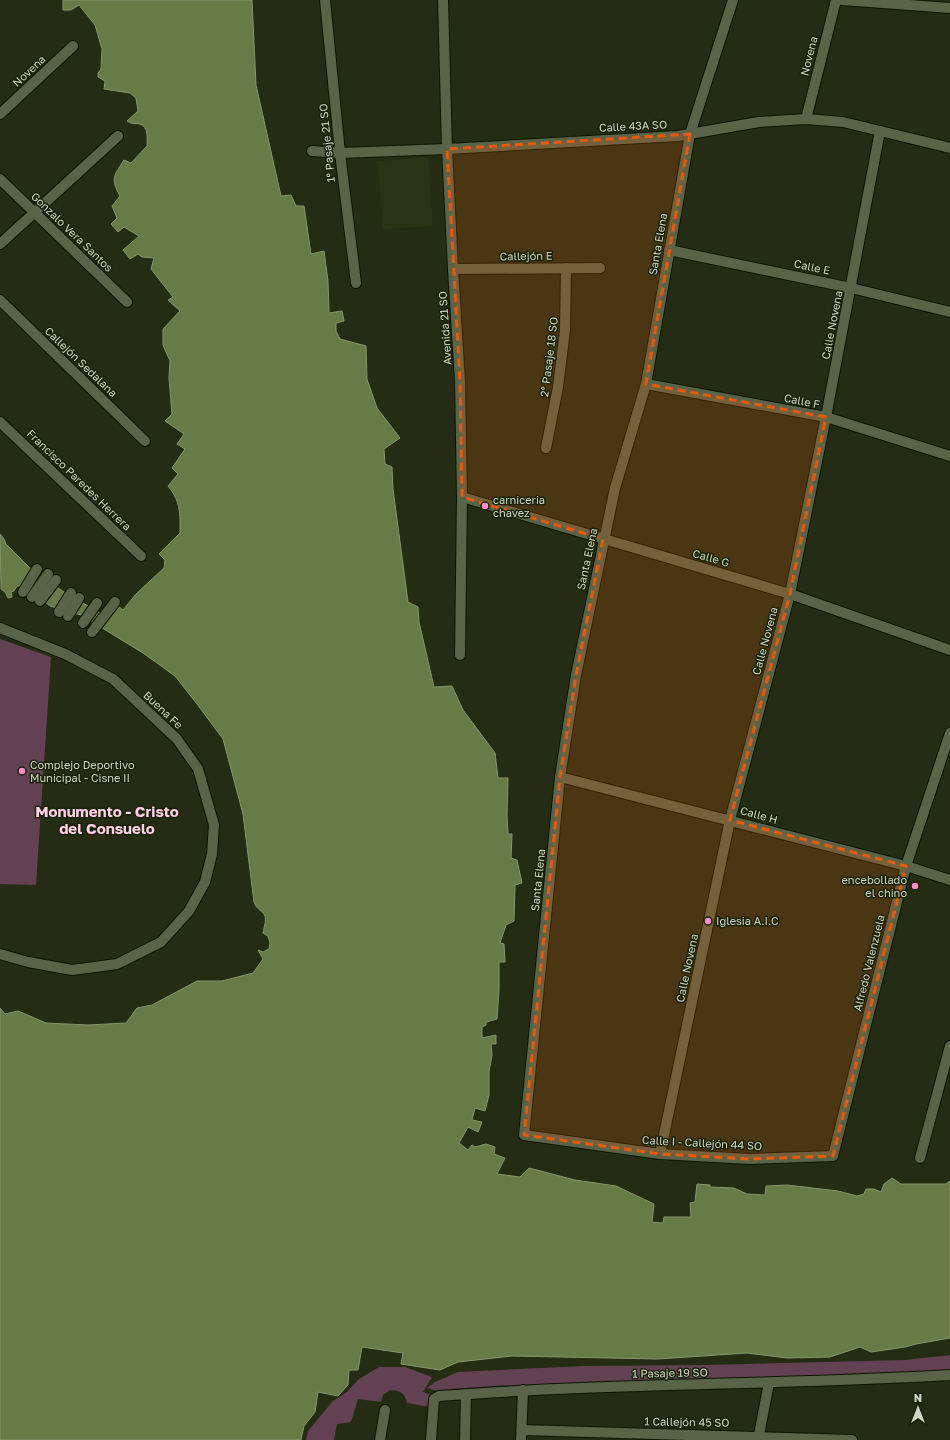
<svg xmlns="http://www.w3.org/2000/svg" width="950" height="1440" font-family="'Golos Text',sans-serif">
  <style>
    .built { fill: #293414 }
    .green { fill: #624152 }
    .water { fill: #677b46; stroke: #86966c }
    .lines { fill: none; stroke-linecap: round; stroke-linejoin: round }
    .pedestrian-casing { stroke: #0d1501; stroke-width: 12 }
    .minor-casing { stroke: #0d1501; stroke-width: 12 }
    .pedestrian { stroke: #586348; stroke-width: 10 }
    .minor { stroke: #586348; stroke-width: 10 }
    .marked { fill: #e8590c; fill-opacity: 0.2; stroke: #e8590c; stroke-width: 3; stroke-dasharray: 8 5; stroke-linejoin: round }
    .poi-dot { fill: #f98fc9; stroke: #1a230a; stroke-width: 1.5 }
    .labels { text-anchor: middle; stroke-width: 3; stroke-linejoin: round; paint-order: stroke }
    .street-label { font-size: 11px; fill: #ced5c5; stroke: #1a230a }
    .poi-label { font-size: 11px; fill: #ced5c5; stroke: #1a230a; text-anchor: start }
    .district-label { font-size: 15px; font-weight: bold; fill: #ffd0e7; stroke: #1a230a }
  </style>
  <rect width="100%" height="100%" fill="#242d14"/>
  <path class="built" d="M428,157L433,226L383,229L378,161Z"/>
  <g class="green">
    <path d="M0,639L51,657L36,885L0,884Z"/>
    <path d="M950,1355V1372L441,1392L427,1388L435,1382L458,1372L583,1366L707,1365L905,1360Z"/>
    <path d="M379,1367H405L432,1377L423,1392L431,1395L430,1407L407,1403C405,1393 400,1390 390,1390L383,1395L381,1402L358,1399L351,1422L337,1424L334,1440H306L308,1431L333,1401L347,1392L359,1379Z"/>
  </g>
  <path class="water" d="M63,0H252L256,85L281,196L291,195L296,206H304L311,254L324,251L328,281L329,313L342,311L344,321L336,323V331L340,339L366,346L367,379L377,408L400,438L384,449L385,464L392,467L393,489L408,602L418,607L419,622L434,687L452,686L463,710L495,753L498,778H508L507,815L508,834H512L511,858L517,860L522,883L515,885L514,921L506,925L500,943L504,944L505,962H499V990L497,1019L486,1022V1025L482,1027V1038L496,1035V1044H491L492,1055L489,1072V1095L485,1111L475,1108L472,1120L482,1122L478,1132L468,1127L459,1143L468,1150L472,1145L475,1147L486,1144L495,1147L494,1154L505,1158L497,1174L520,1177L529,1168L575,1180L616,1186L654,1204L652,1222L663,1223L664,1217H691L690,1203L695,1202L697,1184L710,1185V1187L734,1188L747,1194L765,1195L766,1186L787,1185L838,1191L857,1196L864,1194L866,1189H874L881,1192L884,1184L892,1178L901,1184H946L950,1181V1338L916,1344L905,1347L871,1352L860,1347L830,1357L787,1358L747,1353L658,1359L512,1356L458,1362L440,1370L401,1364L403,1353L362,1347L358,1370H349L348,1385L338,1396L318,1392L315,1412L304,1426L301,1440H0V1008L5,1014L18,1011L46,1023L88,1025L126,1023L137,1008L152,1005L197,981H222L253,973L263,959L258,950L263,952L269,949L270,943L268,936L263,933C264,927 268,917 263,913C258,908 257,909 254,902L243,814L223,739L197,704L175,676L143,653L81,615L50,606L32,591L22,586H17L14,591L11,592L12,597L8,598L5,592L1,589L0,534L4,539L6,544L31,569L64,592L102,614L112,601L123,610L136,594L164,568L165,560L159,554L180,533C180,513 181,502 168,486L178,474L172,468L185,449L177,444L184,434L165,421L172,414L169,378L170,361L163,345V329L180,311L168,300L173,297L151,269L154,258L142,257L138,254L130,259L123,250L139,236L124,227L118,232L111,224L117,218L112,206L120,196C110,178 114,176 124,160L131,163L147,146C147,139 149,127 140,124C134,123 134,125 127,121L138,111L136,98L130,93L104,89L105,81L98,77V73L101,69L102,49L95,25L79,5L71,10H63Z"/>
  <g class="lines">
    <g class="pedestrian-casing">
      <g id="pedestrian">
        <path d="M23,592L37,569"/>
        <path d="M32,597L48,574"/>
        <path d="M40,601L56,580"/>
        <path d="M59,612L71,593"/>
        <path d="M68,616L79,598"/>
        <path d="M83,623L97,603"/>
        <path d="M92,632L115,602"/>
      </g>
    </g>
    <g class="minor-casing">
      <g id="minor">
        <path d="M325,0L340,153L356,283"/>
        <path d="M443,0L447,149L453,269L460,381L462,497L460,655"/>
        <path d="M733,0L690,134L646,384L615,488L576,675L560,777L524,1135L660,1154L750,1159L833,1156L906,866L950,733"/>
        <path d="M842,0L950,8"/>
        <path d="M0,114L73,46"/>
        <path d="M806,119L836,0"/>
        <path d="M312,151L340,153L447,149L678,136L759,122L806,119L843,122L950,148"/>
        <path d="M0,179L127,302"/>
        <path d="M0,244L118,136"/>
        <path d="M669,250L851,288L950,312"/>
        <path d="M453,269L600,268"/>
        <path d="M0,300L145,441"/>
        <path d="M646,384L826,417L950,456"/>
        <path d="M0,422L141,556"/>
        <path d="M546,448L558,387L565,330L566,268"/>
        <path d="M462,497L790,594L950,650"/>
        <path d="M0,628L65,654L113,679L177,739L198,769L214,825L212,854L205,882L189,911L161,942L117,964L72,970L28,962L0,954"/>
        <path d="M560,777L906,866L950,880"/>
        <path d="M660,1154L730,820L790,594L826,417L880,131"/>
        <path d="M920,1158L950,1046"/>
        <path d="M522,1430L852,1440"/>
        <path d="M380,1440L385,1410"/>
        <path d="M431,1440L434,1399L439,1396C609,1383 780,1385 950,1375"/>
        <path d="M465,1440L466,1394"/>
        <path d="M521,1440L523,1390"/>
        <path d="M758,1440L769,1383"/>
      </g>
    </g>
    <use href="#pedestrian" class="pedestrian"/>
    <use href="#minor" class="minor"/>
  </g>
  <path class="marked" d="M690,134L646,384L826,417L790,594L730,820L906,866L833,1156L750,1159L660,1154L524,1135L560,777L576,675L603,539L462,497L460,381L447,149Z"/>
  <g class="poi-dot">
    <circle cx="485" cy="506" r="4"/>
    <circle cx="22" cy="771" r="4"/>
    <circle cx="915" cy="886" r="4"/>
    <circle cx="708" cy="921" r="4"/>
  </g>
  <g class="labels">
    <g class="street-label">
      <text transform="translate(809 56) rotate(-76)" y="4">Novena</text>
      <text transform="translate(29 71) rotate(-43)" y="4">Novena</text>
      <text transform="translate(633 126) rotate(-3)" y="4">Calle 43A SO</text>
      <text transform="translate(327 143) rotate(-96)" y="4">1º Pasaje 21 SO</text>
      <text transform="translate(72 232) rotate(44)" y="4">Gonzalo Vera Santos</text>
      <text transform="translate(658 244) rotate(-80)" y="4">Santa Elena</text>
      <text transform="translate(526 256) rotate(-1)" y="4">Callejón E</text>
      <text transform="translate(812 267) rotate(12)" y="4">Calle E</text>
      <text transform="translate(832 325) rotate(-79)" y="4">Calle Novena</text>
      <text transform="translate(445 328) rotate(-94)" y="4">Avenida 21 SO</text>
      <text transform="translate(549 357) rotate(-83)" y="4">2° Pasaje 18 SO</text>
      <text transform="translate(81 362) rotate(44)" y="4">Callejón Sedalana</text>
      <text transform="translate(802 401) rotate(11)" y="4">Calle F</text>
      <text transform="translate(79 480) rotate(44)" y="4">Francisco Paredes Herrera</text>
      <text transform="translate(711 558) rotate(16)" y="4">Calle G</text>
      <text transform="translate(587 559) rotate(-78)" y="4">Santa Elena</text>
      <text transform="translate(765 641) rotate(-75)" y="4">Calle Novena</text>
      <text transform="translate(163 710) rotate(43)" y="4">Buena Fe</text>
      <text transform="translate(759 815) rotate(15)" y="4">Calle H</text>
      <text transform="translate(538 880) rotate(-84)" y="4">Santa Elena</text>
      <text transform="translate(869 963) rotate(-76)" y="4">Alfredo Valenzuela</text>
      <text transform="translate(687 968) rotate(-78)" y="4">Calle Novena</text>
      <text transform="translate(702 1143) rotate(3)" y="4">Calle I - Callejón 44 SO</text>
      <text transform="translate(670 1373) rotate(-1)" y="4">1 Pasaje 19 SO</text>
      <text transform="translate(687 1422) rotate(1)" y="4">1 Callejón 45 SO</text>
    </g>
    <g class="poi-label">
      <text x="493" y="504">carniceria<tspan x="493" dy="13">chavez</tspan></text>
      <text x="30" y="769">Complejo Deportivo<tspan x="30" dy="13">Municipal - Cisne II</tspan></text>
      <text x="907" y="884" text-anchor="end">encebollado<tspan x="907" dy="13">el chino</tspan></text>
      <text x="716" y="925">Iglesia A.I.C</text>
    </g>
    <g class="district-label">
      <text x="107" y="817">Monumento - Cristo<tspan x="107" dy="17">del Consuelo</tspan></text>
    </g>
  </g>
  <g transform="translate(918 1408)" stroke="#1a230a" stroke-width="3" paint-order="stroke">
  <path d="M0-3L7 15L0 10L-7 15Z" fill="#ced5c5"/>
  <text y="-6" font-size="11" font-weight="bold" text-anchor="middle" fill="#ced5c5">N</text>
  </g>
</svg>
